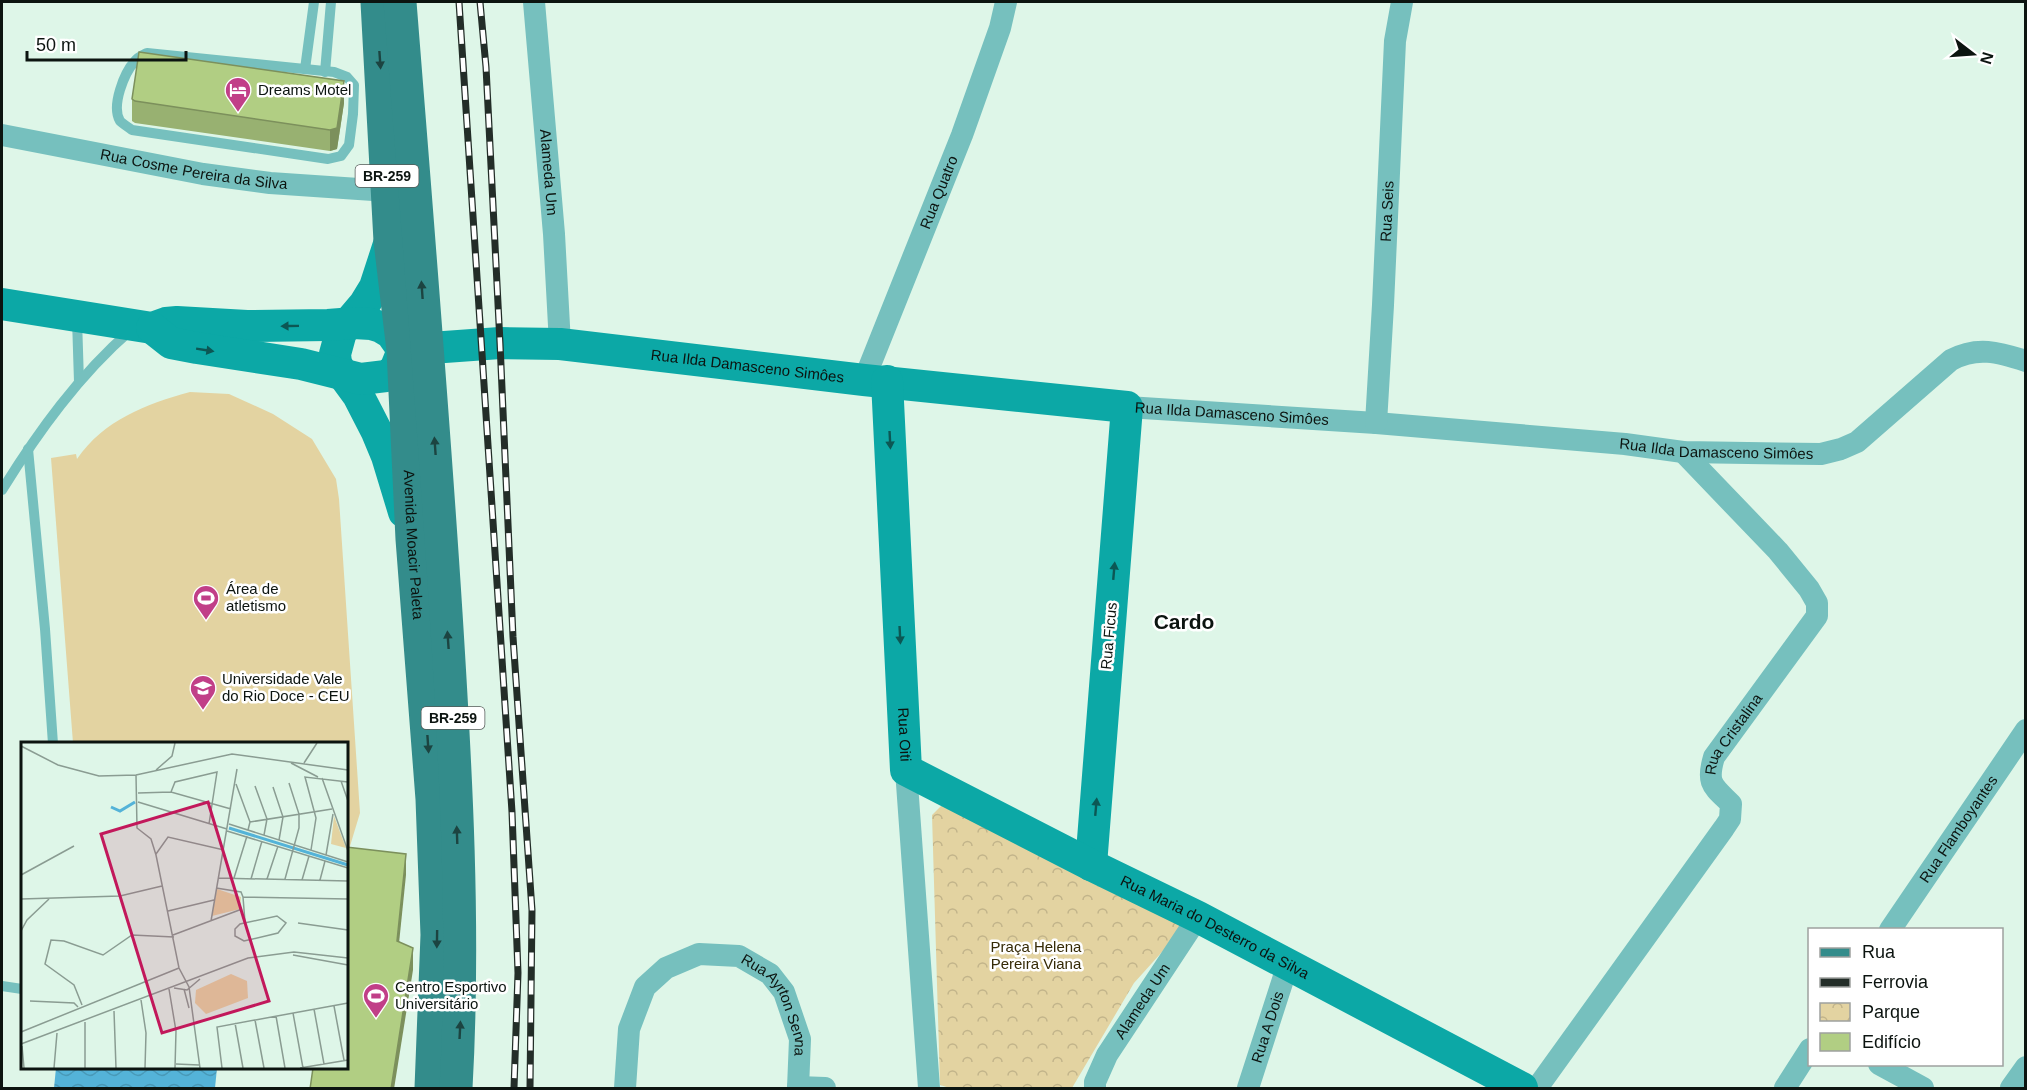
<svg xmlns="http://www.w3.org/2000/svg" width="2027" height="1090" font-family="Arial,sans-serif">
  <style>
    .park { fill: url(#park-crowns) }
    .garden { fill: #e3d3a1 }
    .water { fill: url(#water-waves) }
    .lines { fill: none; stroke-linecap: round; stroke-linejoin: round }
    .lane { stroke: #76c0be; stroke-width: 10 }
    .street { stroke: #76c0be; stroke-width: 22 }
    .secondary { stroke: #0ca8a6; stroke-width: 32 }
    .primary { stroke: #338c8b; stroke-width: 33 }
    .rail-casing { stroke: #232d28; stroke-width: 7 }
    .rail { stroke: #fff; stroke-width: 4.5; stroke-dasharray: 14; stroke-linecap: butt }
    .wall { fill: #98b171 }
    .shaded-wall { fill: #7c905c }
    .building { fill: #b1ce83; stroke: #7c905c; stroke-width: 1.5 }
    .oneway { fill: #1c4441 }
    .oneway2 { fill: #0c5754 }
    .labels { text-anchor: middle; stroke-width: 5; stroke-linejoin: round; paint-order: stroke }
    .shield { fill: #fff; stroke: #555a58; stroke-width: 1.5 }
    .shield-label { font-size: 14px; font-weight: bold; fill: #0c1410 }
    .poi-label { font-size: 15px; fill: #0c1410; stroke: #fff; text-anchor: start }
    .street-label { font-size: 15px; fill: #0c1410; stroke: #fff }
    .park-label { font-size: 15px; fill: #352a06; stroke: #fff }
    .district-label { font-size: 21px; font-weight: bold; fill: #0c1410; stroke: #fff }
    .inset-river { fill: none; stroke: #54b3d8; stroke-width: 3 }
    .inset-road { fill: none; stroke: #8a9c92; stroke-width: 1.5 }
    .view { fill: #c2185b; fill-opacity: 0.15; stroke: #c2185b; stroke-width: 3 }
    .inset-edge { fill: none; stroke: #0c1410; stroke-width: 3 }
  </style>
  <defs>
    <pattern id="park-crowns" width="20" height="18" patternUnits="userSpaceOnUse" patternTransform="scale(1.5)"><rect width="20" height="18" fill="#e3d3a1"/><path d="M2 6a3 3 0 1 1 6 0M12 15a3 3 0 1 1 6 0" fill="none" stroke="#c2b48a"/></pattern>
    <pattern id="water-waves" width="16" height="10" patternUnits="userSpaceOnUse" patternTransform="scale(1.5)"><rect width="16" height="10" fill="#54b3d8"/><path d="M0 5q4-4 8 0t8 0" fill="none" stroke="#4899b8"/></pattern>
  </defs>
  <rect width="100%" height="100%" fill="#def6e8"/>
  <path class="park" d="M947,800L1189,922L1134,983L1072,1088H950L940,1085L932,815Z"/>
  <path class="garden" d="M190,392L229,394L273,414L312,439L336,479L339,499L360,813L347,856L346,744L73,743L51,458L76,454L77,459C104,420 146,404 190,392Z"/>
  <path class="water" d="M56,1068H217L215,1088H54Z"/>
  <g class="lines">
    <g class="lane">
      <path d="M147,53L334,72L347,77L354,85L353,114L349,145L341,156L328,159L132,130C128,127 123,124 120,121C111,106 124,73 135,61C138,57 143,55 147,53Z"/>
      <path d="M305,69L314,2"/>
      <path d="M325,72L331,2"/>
      <path d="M77,319L79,382"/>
      <path d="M28,449L45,629L53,744"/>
      <path d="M2,490C38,432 79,375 131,330"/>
      <path d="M2,986L22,989"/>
    </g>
    <g class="street">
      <path id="s1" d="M534,2L554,234L560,344"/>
      <path id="s2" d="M2,135L203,174L270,183L388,191"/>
      <path id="s3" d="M864,380L962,135L1000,28L1006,2"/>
      <path id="s4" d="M1127,407L1376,423L1625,444L1683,452L1821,454L1841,449L1857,442L1951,360C1977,346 1998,352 2026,361"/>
      <path id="s5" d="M1376,423L1383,305L1395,41L1402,2"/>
      <path d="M906,770L929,1088"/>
      <path id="s6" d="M1890,930L2026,730"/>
      <path d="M1879,1064L1923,1088"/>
      <path d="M798,1087L825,1088"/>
      <path id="s7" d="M625,1088L629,1029L645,987L666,968L699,954L739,956L770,974L784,992L800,1039L798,1088"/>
      <path id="s8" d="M1095,1088V1082L1107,1055L1198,917"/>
      <path id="s9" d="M1248,1088L1288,964"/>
      <path id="s10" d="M1537,1088L1724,828L1730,819L1731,804C1713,786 1706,784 1714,757L1817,616V603L1809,589L1778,551L1683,452"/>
      <path d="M1785,1088L1810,1049"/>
      <path d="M2011,1088L2026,1067"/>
    </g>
    <g class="secondary">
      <path d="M390,241L375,287L364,305L341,332L335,354L336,363L339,369L358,395L377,432L387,456L404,512"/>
      <path d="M2,304L152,328L166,323L177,322L247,326L328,325L354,323L371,324L381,327L391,333L403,350"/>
      <path d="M152,328L171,343L197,348L301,364L361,379L386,376L395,370L403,350"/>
      <path id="s11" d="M403,350L500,343L560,344L864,380L1127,407L1091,865"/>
      <path id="s12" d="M887,381L906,770L1091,865L1198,917L1522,1088"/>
    </g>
    <g class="primary">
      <path id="s13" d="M377,2L390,241L403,350L412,539L432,799L437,935L431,1088"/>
      <path d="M400,2C416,205 433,409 446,613C456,771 465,930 456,1088"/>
    </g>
    <g class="rail-casing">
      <g id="rail">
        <path d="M459,2L512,812L518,973L514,1088"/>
        <path d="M480,2L486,67L500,343L513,637L532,910L530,1088"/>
      </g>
    </g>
    <use href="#rail" class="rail"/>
  </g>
  <path class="wall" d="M132,99L344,103L337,149L330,151L135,123L132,121Z"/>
  <g class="shaded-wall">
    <path d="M344,81V103L337,149L330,151V130Z"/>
    <path d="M406,854V875L397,963V941Z"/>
    <path d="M413,948V970L394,1089H391Z"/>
  </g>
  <g class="building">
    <path d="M139,52L344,81L337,128L330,130L135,101L132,99Z"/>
    <path d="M346,847L406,854L397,941L413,948L391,1089H310L313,1068H346Z"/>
  </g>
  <defs><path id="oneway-solid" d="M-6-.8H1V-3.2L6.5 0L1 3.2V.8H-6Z" transform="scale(1.5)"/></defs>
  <g class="oneway">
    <use href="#oneway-solid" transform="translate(380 60) rotate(86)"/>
    <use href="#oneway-solid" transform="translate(422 290) rotate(-94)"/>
    <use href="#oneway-solid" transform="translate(435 446) rotate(-94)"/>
    <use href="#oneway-solid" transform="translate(448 640) rotate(-94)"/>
    <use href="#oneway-solid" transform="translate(428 744) rotate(86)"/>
    <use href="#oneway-solid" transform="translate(457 835) rotate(-92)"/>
    <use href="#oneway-solid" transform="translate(437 939) rotate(91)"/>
    <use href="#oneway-solid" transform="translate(460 1030) rotate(-87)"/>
  </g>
  <g class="oneway2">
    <use href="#oneway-solid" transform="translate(290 326) rotate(179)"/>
    <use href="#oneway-solid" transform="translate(205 350) rotate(9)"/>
    <use href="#oneway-solid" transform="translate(890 440) rotate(87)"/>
    <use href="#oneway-solid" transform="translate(1114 571) rotate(-85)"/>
    <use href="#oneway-solid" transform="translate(900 635) rotate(87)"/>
    <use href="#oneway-solid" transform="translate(1096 807) rotate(-85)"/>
  </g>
  <defs>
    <g id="hotel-pin" transform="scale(1.35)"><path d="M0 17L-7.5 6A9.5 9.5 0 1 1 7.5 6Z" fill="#c13f88" stroke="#fff"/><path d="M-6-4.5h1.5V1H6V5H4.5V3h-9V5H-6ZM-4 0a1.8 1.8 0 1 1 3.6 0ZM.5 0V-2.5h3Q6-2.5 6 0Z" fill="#fff"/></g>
    <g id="stadium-pin" transform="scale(1.35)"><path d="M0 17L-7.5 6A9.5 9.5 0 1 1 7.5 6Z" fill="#c13f88" stroke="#fff"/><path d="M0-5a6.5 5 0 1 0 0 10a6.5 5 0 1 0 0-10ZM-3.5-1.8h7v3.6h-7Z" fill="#fff"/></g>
    <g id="university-pin" transform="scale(1.35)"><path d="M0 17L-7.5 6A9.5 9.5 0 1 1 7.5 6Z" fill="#c13f88" stroke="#fff"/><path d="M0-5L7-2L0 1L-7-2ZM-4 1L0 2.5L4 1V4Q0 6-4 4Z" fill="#fff"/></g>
  </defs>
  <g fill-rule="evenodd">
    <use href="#hotel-pin" x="238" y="90"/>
    <use href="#stadium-pin" x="206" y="598"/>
    <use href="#university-pin" x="203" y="688"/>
    <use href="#stadium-pin" x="376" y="996"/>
  </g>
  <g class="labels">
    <g class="shield">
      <rect x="355.5" y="165" width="63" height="22" rx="4.5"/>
      <rect x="421.5" y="707" width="63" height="22" rx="4.5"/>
    </g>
    <g class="shield-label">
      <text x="387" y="181">BR-259</text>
      <text x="453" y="723">BR-259</text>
    </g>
    <g class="poi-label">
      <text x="258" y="95">Dreams Motel</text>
      <text x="226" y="594">Área de<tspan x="226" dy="17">atletismo</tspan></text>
      <text x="222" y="684">Universidade Vale<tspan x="222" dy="17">do Rio Doce - CEU</tspan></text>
      <text x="395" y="992">Centro Esportivo<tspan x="395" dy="17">Universitário</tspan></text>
    </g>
    <g class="street-label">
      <text dy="5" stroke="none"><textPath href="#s2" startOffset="195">Rua Cosme Pereira da Silva</textPath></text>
      <text dy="5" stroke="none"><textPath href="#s1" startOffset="171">Alameda Um</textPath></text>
      <text dy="5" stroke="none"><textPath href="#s3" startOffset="202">Rua Quatro</textPath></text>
      <text dy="5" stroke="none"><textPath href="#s5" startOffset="212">Rua Seis</textPath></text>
      <text dy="5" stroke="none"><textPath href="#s11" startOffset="346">Rua Ilda Damasceno Simôes</textPath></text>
      <text dy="5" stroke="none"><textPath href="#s4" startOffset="105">Rua Ilda Damasceno Simôes</textPath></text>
      <text dy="5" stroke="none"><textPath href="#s4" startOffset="591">Rua Ilda Damasceno Simôes</textPath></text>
      <text dy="5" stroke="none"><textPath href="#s13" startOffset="544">Avenida Moacir Paleta</textPath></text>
      <text transform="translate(1109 636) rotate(-85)" y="5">Rua Ficus</text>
      <text dy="5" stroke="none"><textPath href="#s12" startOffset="354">Rua Oiti</textPath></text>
      <text dy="5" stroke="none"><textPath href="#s10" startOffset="430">Rua Cristalina</textPath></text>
      <text dy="5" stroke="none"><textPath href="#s6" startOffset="122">Rua Flamboyantes</textPath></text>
      <text dy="5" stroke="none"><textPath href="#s12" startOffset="736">Rua Maria do Desterro da Silva</textPath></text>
      <text dy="5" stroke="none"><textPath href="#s8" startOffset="100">Alameda Um</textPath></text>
      <text dy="5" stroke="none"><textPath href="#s7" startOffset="273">Rua Ayrton Senna</textPath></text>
      <text dy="5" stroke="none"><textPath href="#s9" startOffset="64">Rua A Dois</textPath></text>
    </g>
    <g class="park-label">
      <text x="1036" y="952">Praça Helena<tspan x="1036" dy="17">Pereira Viana</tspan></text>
    </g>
    <g class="district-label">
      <text x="1184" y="629">Cardo</text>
    </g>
  </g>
  <g transform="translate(21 742)">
    <rect width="327" height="327" fill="#def6e8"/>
    <path d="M313,74L325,106L310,102ZM196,147L220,155L219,167L191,174Z" fill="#e3d3a1"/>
    <path d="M210,232L226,239L227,256L185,272L174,261L175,248Z" fill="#e3d3a1"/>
    <path class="inset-river" d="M90,65L99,69L114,60M208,86L327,123"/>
    <path class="inset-road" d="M0,4L37,23L78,34L115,33L211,12L327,28M270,21L297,35M283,21L296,1M135,28L151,14L154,1M115,33L116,86L130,97L135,113L158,226L168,245L179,326M301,36L327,109M320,39L327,59M215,42L229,80L227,88M234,44L246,77L243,93M252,45L262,75L258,98M150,50L154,40L196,30L188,82M117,51L150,50L210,67M117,60L206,87M229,80L311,67M208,82L327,120M206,89L327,126M290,108L295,76L284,35L327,40M135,112L147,95L203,108M305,113L312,72M0,133L53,104M197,136L327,139M213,136L226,94M230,137L241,99M246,137L257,104M264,137L278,86V72L268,41M281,138L288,114M299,138L304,119M195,146L220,150L222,155M222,155L327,157M222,155L224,180M0,157L99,154L141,144M147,169L193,158M256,174L265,181L257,191L223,199L214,194V187L219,182ZM190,179L216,27M277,181L327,188M0,189L6,178L28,157M152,193L221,167M272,213L327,223M153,246L166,248L179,237M148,247L155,289L154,326M163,247L168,266M120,258L125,291L124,326M9,259L53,261L57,265M61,263L53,243L24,222L30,198L43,199L82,213L111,193L153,195M313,264L323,318M293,267L303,322M93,269L95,326M272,271L282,326M255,274L264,326M234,278L243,326M64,280V326M214,281L222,326M0,290L158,226M0,302L227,216L273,210L327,216M1,304L3,326M155,322L178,323M33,326L36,291M201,326L196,285L327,261M279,326L327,318"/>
    <path class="view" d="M187,60L248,259L141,291L80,92Z"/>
    <rect width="327" height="327" class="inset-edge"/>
  </g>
  <rect width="2027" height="1090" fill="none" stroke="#0c1410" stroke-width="6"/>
  <rect x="1808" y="928" width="195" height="138" fill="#ffffff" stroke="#9ea19f" stroke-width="1.5"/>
  <rect x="1820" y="948" width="30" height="9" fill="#338c8b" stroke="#9ea19f" stroke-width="1.5"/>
  <text x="1862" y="958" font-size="18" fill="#0c1410">Rua</text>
  <rect x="1820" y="978" width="30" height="9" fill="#232d28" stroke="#9ea19f" stroke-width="1.5"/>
  <text x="1862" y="988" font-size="18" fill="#0c1410">Ferrovia</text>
  <rect x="1820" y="1003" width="30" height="18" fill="url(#park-crowns)" stroke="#9ea19f" stroke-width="1.5"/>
  <text x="1862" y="1018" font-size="18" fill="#0c1410">Parque</text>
  <rect x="1820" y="1033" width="30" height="18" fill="#b1ce83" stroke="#9ea19f" stroke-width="1.5"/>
  <text x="1862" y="1048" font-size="18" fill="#0c1410">Edifício</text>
  <g transform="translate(1973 54) rotate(107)" stroke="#ffffff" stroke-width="4.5" paint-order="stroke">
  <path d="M0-4.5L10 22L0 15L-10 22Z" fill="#0c1410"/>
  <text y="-9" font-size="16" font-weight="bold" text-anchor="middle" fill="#0c1410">N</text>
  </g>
  <path d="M27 51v9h159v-9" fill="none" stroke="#0c1410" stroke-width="3"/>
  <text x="36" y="51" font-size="18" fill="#0c1410" stroke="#ffffff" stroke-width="4.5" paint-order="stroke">50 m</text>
</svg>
